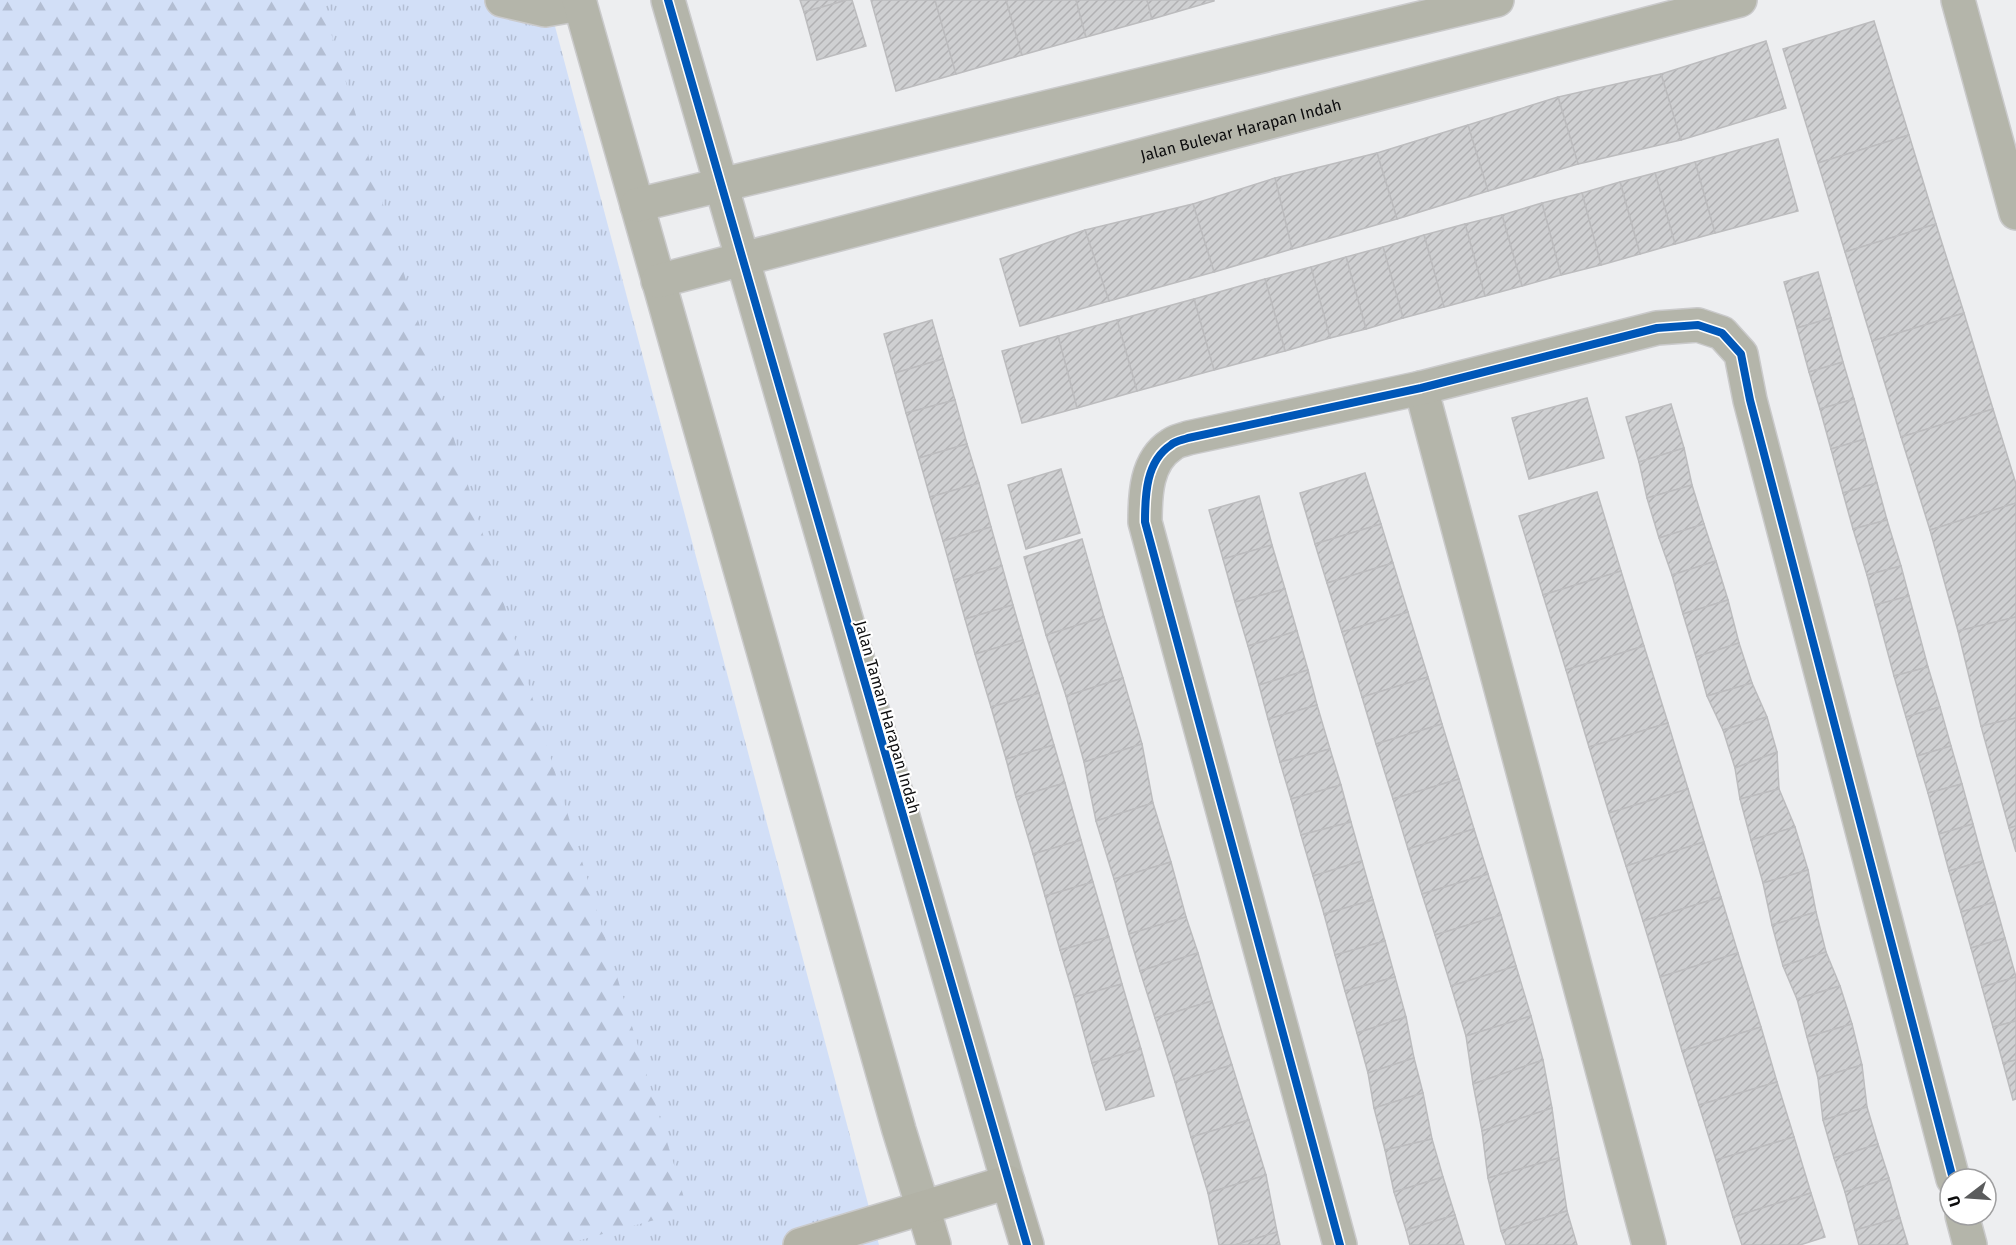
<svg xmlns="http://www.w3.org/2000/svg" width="2016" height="1245" font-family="'Fira Sans',sans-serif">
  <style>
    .grass { fill: url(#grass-tufts) }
    .forest { fill: url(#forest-firs) }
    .building { fill: url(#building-hatch); stroke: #bcbcbe; stroke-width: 1.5 }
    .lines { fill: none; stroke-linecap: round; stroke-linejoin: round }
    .street-casing { stroke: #cacacb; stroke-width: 36 }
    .secondary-casing { stroke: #cacacb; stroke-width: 36 }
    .street { stroke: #b4b5aa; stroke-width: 33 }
    .secondary { stroke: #b2b2a6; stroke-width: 33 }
    .cycleway-casing { stroke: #fff; stroke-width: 11 }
    .cycleway { stroke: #0057b8; stroke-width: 8 }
    .labels { text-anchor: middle; stroke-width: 4.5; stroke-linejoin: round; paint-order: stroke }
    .street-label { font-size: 16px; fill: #0d0d0e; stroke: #fff }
  </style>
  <defs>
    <pattern id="grass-tufts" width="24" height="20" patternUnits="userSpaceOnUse" patternTransform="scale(1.5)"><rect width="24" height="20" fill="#d2dff7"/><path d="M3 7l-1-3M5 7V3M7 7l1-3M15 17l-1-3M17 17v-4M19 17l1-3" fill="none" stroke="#b3bed3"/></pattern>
    <pattern id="forest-firs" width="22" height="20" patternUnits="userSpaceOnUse" patternTransform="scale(1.5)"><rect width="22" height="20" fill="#d2dff7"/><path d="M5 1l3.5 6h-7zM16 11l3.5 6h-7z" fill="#b3bed3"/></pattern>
    <pattern id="building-hatch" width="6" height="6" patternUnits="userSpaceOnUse" patternTransform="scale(1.5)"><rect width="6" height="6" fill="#cfd0d2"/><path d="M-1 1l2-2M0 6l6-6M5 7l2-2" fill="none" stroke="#b1b1b3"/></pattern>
  </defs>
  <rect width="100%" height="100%" fill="#edeef0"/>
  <path class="grass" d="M0,0H548L879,1245H0Z"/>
  <path class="forest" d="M0,0H321L688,1211L562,1245H0Z"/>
  <g class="building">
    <path d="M800,0H847L804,12Z"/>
    <path d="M847,0H852L866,46L817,60L804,12Z"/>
    <path d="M871,0H935L956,74L896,91Z"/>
    <path d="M935,0H1006L1022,55L956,74Z"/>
    <path d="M1006,0H1076L1086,37L1022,55Z"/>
    <path d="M1076,0H1147L1152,19L1086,37Z"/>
    <path d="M1147,0H1214V1L1152,19Z"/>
    <path d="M1874,21L1909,135L1818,163L1783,49Z"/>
    <path d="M1766,41L1786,108L1681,140L1661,74Z"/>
    <path d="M1661,74L1681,140L1578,164L1558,97Z"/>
    <path d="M1558,97L1578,164L1488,191L1468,125Z"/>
    <path d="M1468,125L1488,191L1397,219L1377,153Z"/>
    <path d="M1909,135L1936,224L1845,252L1818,163Z"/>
    <path d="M1778,139L1798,211L1715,233L1695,162Z"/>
    <path d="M1377,153L1397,219L1292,249L1275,178Z"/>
    <path d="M1695,162L1715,233L1675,244L1655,173Z"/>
    <path d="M1655,173L1675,244L1640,254L1620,182Z"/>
    <path d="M1275,178L1292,249L1214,272L1193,204Z"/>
    <path d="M1620,182L1640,254L1601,265L1582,193Z"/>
    <path d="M1582,193L1601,265L1561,275L1542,203Z"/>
    <path d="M1542,203L1561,275L1522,286L1502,215Z"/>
    <path d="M1193,204L1214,272L1109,301L1085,230Z"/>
    <path d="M1502,215L1522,286L1485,296L1465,224Z"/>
    <path d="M1465,224L1485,296L1444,307L1424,235Z"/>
    <path d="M1936,224L1964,313L1872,341L1845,252Z"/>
    <path d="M1085,230L1109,301L1020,326L1000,259Z"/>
    <path d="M1424,235L1444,307L1403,318L1383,247Z"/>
    <path d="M1383,247L1403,318L1366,329L1346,257Z"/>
    <path d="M1346,257L1366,329L1330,338L1311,267Z"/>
    <path d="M1311,267L1330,338L1285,351L1265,279Z"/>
    <path d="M1818,272L1831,318L1797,328L1784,282Z"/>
    <path d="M1265,279L1285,351L1214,370L1194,299Z"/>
    <path d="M1194,299L1214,370L1137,391L1117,320Z"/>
    <path d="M1964,313L1993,409L1901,437L1872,341Z"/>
    <path d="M1831,318L1843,362L1809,372L1797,328Z"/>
    <path d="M932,320L943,359L895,373L884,334Z"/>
    <path d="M1117,320L1137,391L1077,408L1058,336Z"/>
    <path d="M1058,336L1077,408L1022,423L1002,351Z"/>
    <path d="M943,359L955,400L906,413L895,373Z"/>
    <path d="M1843,362L1854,399L1820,409L1809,372Z"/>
    <path d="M1587,398L1604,458L1529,479L1512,418Z"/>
    <path d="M1854,399L1865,439L1831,449L1820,409Z"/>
    <path d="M955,400L967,444L919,458L906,413Z"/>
    <path d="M1671,404L1684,448L1639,462L1626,417Z"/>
    <path d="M1993,409L2016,484V503L1930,530L1901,437Z"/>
    <path d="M1865,439L1877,483L1843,493L1831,449Z"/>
    <path d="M967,444L979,483L930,497L919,458Z"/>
    <path d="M1684,448L1692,485L1647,498L1639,462Z"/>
    <path d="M1061,469L1080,533L1026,549L1008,485Z"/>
    <path d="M1365,473L1381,524L1315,544L1300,493Z"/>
    <path d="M979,483L991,527L943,541L930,497Z"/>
    <path d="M1877,483L1887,520L1853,529L1843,493Z"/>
    <path d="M1692,485L1704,524L1659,538L1647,498Z"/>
    <path d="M1597,492L1621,571L1543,595L1519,516Z"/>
    <path d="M1259,496L1272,545L1223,559L1209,510Z"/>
    <path d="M2016,503V617L1958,631L1930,530Z"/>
    <path d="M1887,520L1901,566L1867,575L1853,529Z"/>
    <path d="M1381,524L1393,563L1327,583L1315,544Z"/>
    <path d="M1704,524L1716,561L1672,575L1659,538Z"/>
    <path d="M991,527L1002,566L954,580L943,541Z"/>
    <path d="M1082,539L1104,617L1046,635L1024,557Z"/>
    <path d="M1272,545L1285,589L1235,602L1223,559Z"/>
    <path d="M1716,561L1728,600L1683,614L1672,575Z"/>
    <path d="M1393,563L1408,612L1342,632L1327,583Z"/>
    <path d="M1002,566L1013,605L965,619L954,580Z"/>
    <path d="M1901,566L1909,596L1875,605L1867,575Z"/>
    <path d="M1621,571L1644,646L1566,670L1543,595Z"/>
    <path d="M1285,589L1297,631L1248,646L1235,602Z"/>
    <path d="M1909,596L1928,667L1894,676L1875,605Z"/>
    <path d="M1728,600L1739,643L1696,657L1683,614Z"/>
    <path d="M1013,605L1023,640L975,654L965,619Z"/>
    <path d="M1408,612L1428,677L1362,697L1342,632Z"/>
    <path d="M1104,617L1123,678L1066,696L1046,635Z"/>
    <path d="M2016,617V718L1981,726L1958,631Z"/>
    <path d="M1297,631L1308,670L1259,685L1248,646Z"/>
    <path d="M1023,640L1039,693L991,707L975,654Z"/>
    <path d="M1739,643L1752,683L1707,696L1696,657Z"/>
    <path d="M1644,646L1668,723L1589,747L1566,670Z"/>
    <path d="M1928,667L1940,707L1906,717L1894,676Z"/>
    <path d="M1308,670L1317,705L1268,719L1259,685Z"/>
    <path d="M1428,677L1442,724L1376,744L1362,697Z"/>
    <path d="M1123,678L1142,744L1084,762L1066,696Z"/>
    <path d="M1752,683L1767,717L1723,730L1707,696Z"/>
    <path d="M1039,693L1054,745L1006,759L991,707Z"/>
    <path d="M1317,705L1330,749L1280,762L1268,719Z"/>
    <path d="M1940,707L1951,746L1917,756L1906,717Z"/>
    <path d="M1767,717L1777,752L1735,768L1723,730Z"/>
    <path d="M2016,718V826L2009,828L1981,726Z"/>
    <path d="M1668,723L1688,789L1609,813L1589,747Z"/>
    <path d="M1442,724L1459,779L1393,799L1376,744Z"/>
    <path d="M1142,744L1153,803L1096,821L1084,762Z"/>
    <path d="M1054,745L1065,783L1016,797L1006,759Z"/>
    <path d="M1951,746L1962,784L1928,793L1917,756Z"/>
    <path d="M1330,749L1341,785L1291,799L1280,762Z"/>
    <path d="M1777,752L1779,789L1740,799L1735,768Z"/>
    <path d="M1459,779L1474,829L1408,849L1393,799Z"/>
    <path d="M1065,783L1081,840L1033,854L1016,797Z"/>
    <path d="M1962,784L1973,824L1939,834L1928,793Z"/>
    <path d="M1341,785L1351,822L1301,835L1291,799Z"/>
    <path d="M1688,789L1704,842L1626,866L1609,813Z"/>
    <path d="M1779,789L1795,827L1751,840L1740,799Z"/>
    <path d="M1153,803L1171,862L1114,879L1096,821Z"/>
    <path d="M1351,822L1362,861L1313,876L1301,835Z"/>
    <path d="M1973,824L1983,861L1949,871L1939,834Z"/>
    <path d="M2016,826V852L2009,828Z"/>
    <path d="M1795,827L1808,870L1763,883L1751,840Z"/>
    <path d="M1474,829L1488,874L1422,894L1408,849Z"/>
    <path d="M1081,840L1093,882L1045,896L1033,854Z"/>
    <path d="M1704,842L1721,897L1643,921L1626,866Z"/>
    <path d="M1362,861L1373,900L1324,914L1313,876Z"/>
    <path d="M1983,861L1995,902L1961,912L1949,871Z"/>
    <path d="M1171,862L1186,917L1129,934L1114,879Z"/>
    <path d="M1808,870L1816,912L1772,925L1763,883Z"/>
    <path d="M1488,874L1501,915L1435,935L1422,894Z"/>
    <path d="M1093,882L1109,937L1060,950L1045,896Z"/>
    <path d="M1721,897L1738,953L1660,977L1643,921Z"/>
    <path d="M1373,900L1385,941L1335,955L1324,914Z"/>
    <path d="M1995,902L2005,938L1971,948L1961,912Z"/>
    <path d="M1816,912L1826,952L1783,966L1772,925Z"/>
    <path d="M1501,915L1516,966L1451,986L1435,935Z"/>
    <path d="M1186,917L1198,953L1140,971L1129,934Z"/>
    <path d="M1109,937L1122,984L1074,997L1060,950Z"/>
    <path d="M2005,938L2016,977L1982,987L1971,948Z"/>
    <path d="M1385,941L1395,977L1345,991L1335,955Z"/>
    <path d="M1826,952L1840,986L1797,999L1783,966Z"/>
    <path d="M1198,953L1212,1001L1155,1018L1140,971Z"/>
    <path d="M1738,953L1761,1027L1682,1051L1660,977Z"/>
    <path d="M1516,966L1531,1016L1466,1036L1451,986Z"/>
    <path d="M1395,977L1406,1017L1357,1033L1345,991Z"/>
    <path d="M2016,977V1021L1993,1027L1982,987Z"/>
    <path d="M1122,984L1141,1049L1092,1063L1074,997Z"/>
    <path d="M1840,986L1852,1024L1807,1037L1797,999Z"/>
    <path d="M1212,1001L1232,1065L1175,1082L1155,1018Z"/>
    <path d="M1531,1016L1543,1060L1473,1084L1466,1036Z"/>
    <path d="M1406,1017L1414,1058L1368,1073L1357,1033Z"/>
    <path d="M2016,1021V1060L2003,1063L1993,1027Z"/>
    <path d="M1852,1024L1862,1065L1818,1078L1807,1037Z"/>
    <path d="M1761,1027L1777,1082L1699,1105L1682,1051Z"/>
    <path d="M1141,1049L1154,1096L1106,1110L1092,1063Z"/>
    <path d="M1414,1058L1423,1093L1374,1108L1368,1073Z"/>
    <path d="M1543,1060L1552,1108L1482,1131L1473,1084Z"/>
    <path d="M2016,1060V1099L2013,1100L2003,1063Z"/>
    <path d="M1232,1065L1249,1120L1191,1137L1175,1082Z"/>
    <path d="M1862,1065L1867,1107L1823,1120L1818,1078Z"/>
    <path d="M1777,1082L1794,1137L1716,1160L1699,1105Z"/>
    <path d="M1423,1093L1432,1139L1385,1150L1374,1108Z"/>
    <path d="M1867,1107L1878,1144L1834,1158L1823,1120Z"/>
    <path d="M1552,1108L1559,1158L1488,1178L1482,1131Z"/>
    <path d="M1249,1120L1266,1175L1208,1193L1191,1137Z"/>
    <path d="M1794,1137L1811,1193L1733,1217L1716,1160Z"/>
    <path d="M1432,1139L1443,1177L1394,1192L1385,1150Z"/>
    <path d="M1878,1144L1889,1178L1845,1192L1834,1158Z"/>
    <path d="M1559,1158L1567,1211L1501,1231L1488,1178Z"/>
    <path d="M1266,1175L1277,1232L1235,1245H1219L1208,1193Z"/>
    <path d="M1443,1177L1455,1215L1406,1230L1394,1192Z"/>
    <path d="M1889,1178L1900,1218L1855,1230L1845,1192Z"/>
    <path d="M1811,1193L1825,1237L1800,1245H1742L1733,1217Z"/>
    <path d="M1567,1211L1577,1245H1506L1501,1231Z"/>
    <path d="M1455,1215L1464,1245H1410L1406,1230Z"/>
    <path d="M1900,1218L1908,1245H1859L1855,1230Z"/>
    <path d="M1277,1232L1280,1245H1235Z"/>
  </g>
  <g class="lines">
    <g class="street-casing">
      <g id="street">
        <path d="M502,0L545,10L580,4"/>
        <path d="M579,0L899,1130L923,1208"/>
        <path d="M668,0L1008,1182"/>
        <path d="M1958,0L2016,213"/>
        <path d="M637,205L1497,0"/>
        <path id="s1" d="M658,281L1740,0"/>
        <path d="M1421,388L1649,1245"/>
        <path d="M1962,1215L1970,1245"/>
        <path d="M1340,1245L1145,522C1145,495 1146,461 1171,445C1175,441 1183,440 1188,438L1421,388L1657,328L1698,325L1722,333L1741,354L1750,400L1953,1179"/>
      </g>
    </g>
    <g class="secondary-casing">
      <g id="secondary">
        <path d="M923,1208L934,1245"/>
        <path d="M800,1245L1008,1182L1027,1245"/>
      </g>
    </g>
    <use href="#street" class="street"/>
    <use href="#secondary" class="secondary"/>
    <g class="cycleway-casing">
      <g id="cycleway">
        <path d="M668,0L1027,1245"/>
        <path d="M1340,1245L1145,522C1145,495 1146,461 1171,445C1175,441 1183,440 1188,438L1421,388L1657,328L1698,325L1722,333L1741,354L1750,400L1953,1179"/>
      </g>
    </g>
    <use href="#cycleway" class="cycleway"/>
  </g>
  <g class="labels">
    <g class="street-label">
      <text dy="6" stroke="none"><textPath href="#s1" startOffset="602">Jalan Bulevar Harapan Indah</textPath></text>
      <text transform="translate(888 717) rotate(74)" y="6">Jalan Taman Harapan Indah</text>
    </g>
  </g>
  <g transform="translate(1968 1197) rotate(253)"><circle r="28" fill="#ffffff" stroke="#9e9e9f" stroke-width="1.5"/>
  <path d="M0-4.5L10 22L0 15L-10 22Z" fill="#5b5c5d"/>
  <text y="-9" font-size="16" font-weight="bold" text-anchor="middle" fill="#0d0d0e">U</text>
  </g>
</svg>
